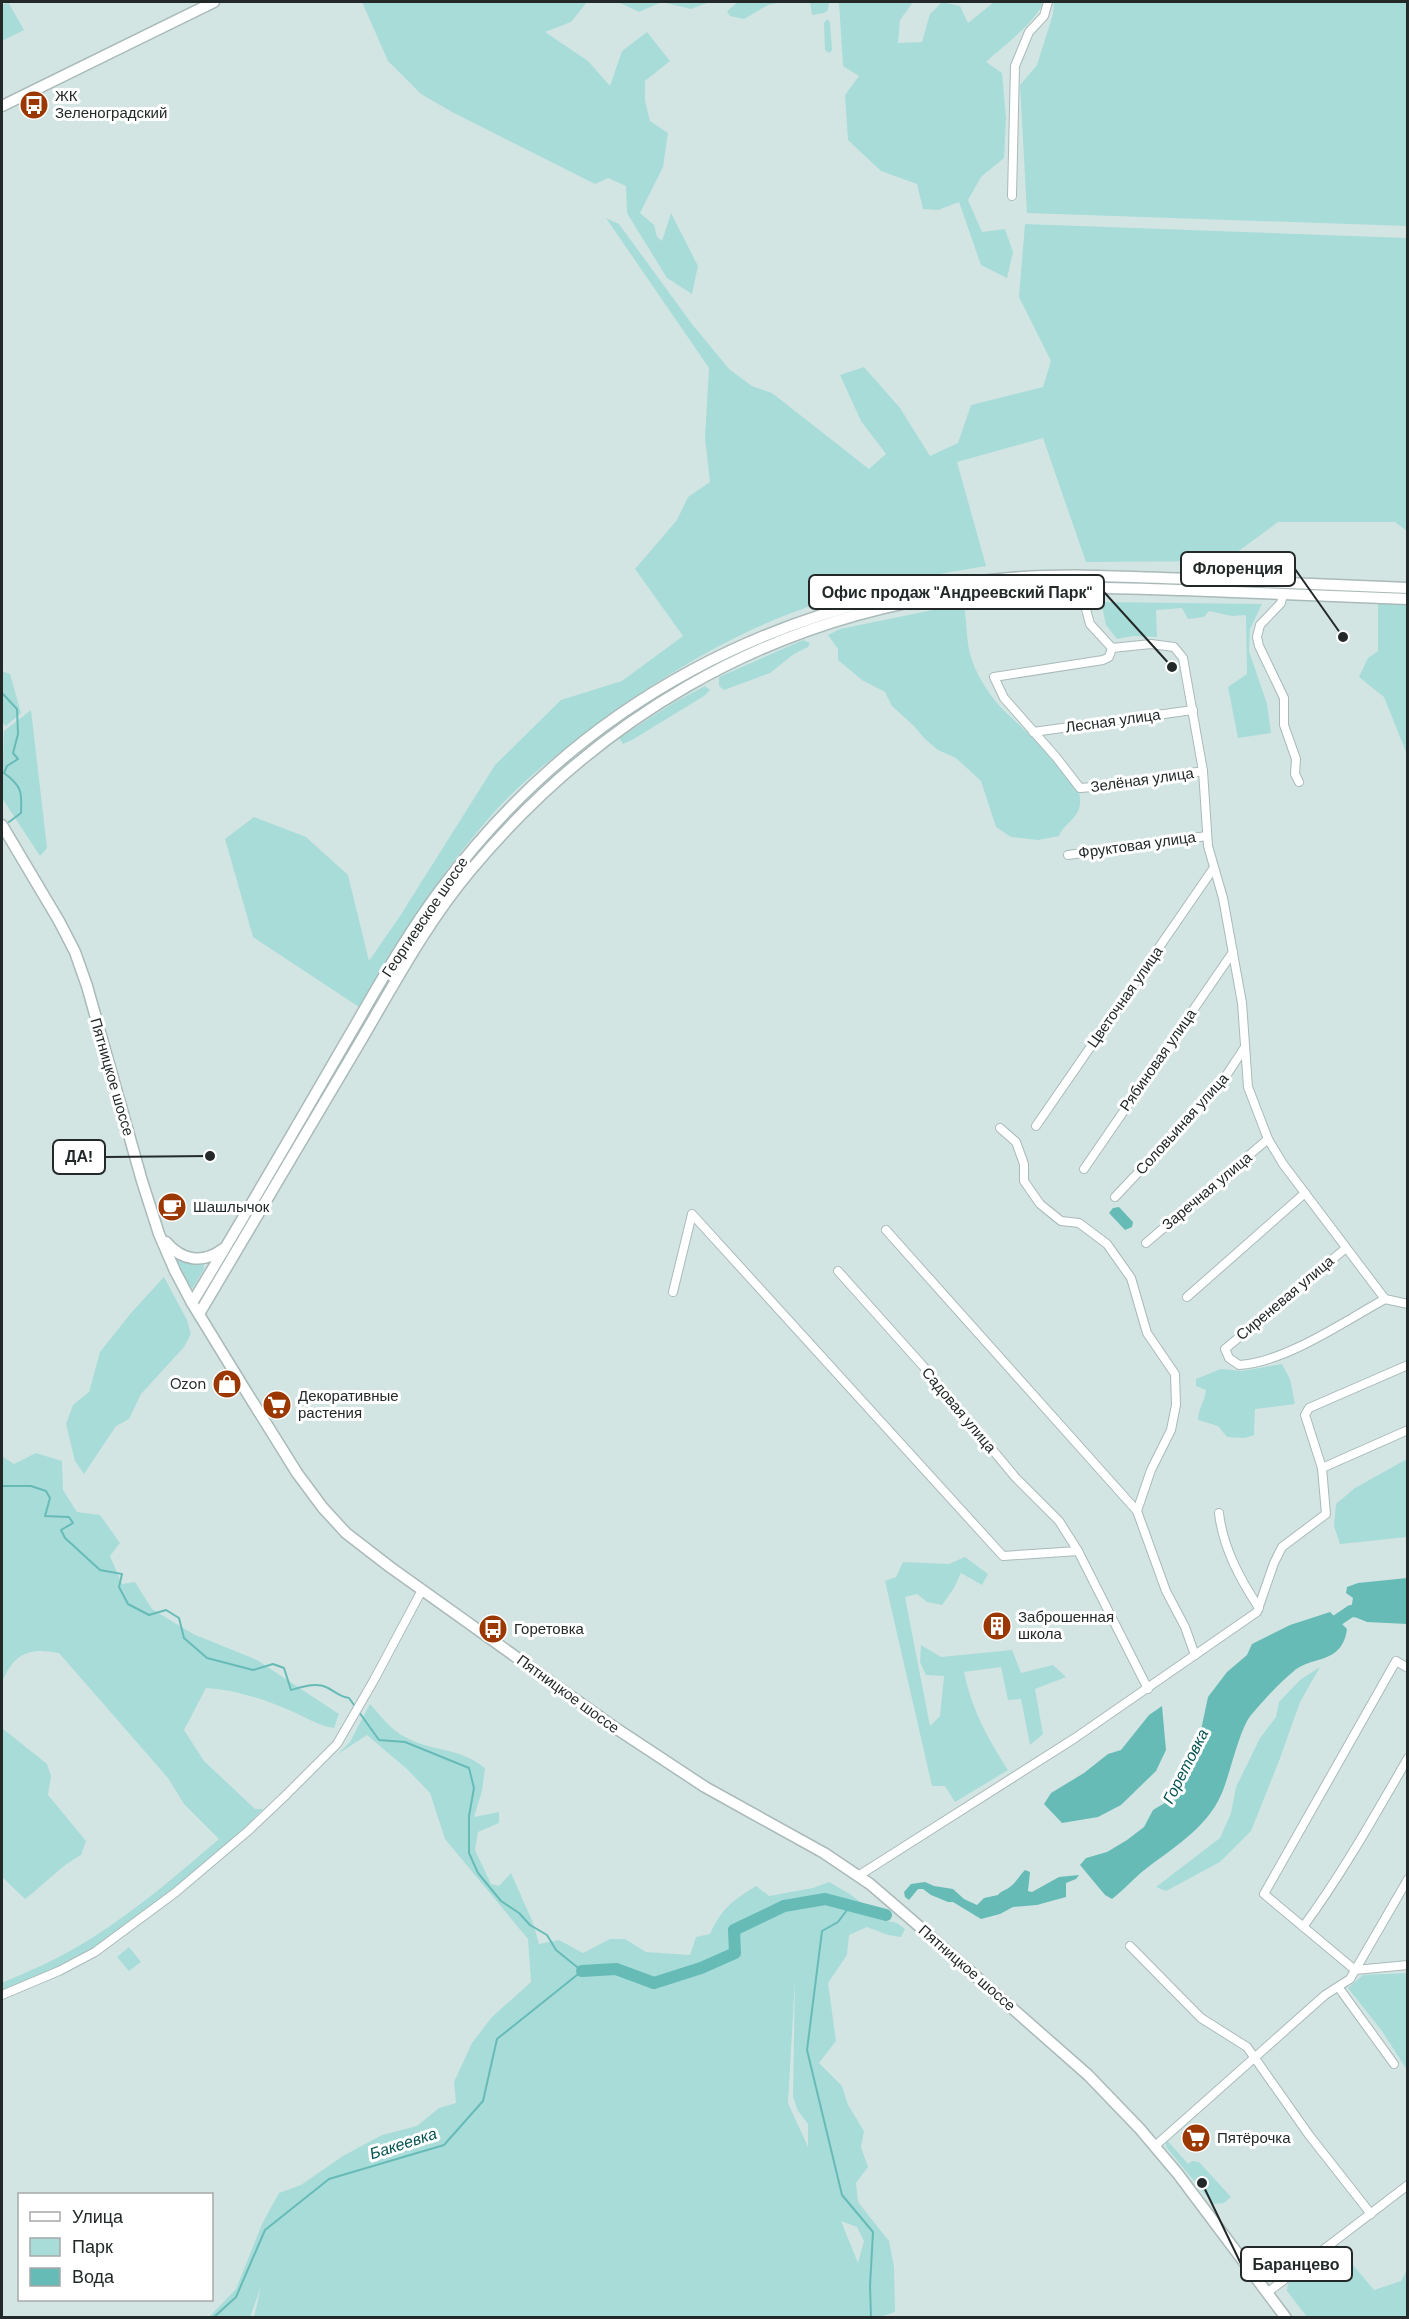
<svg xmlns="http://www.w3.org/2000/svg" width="1409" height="2319" font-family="'DM Sans',sans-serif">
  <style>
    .green { fill: #a8dcd9; fill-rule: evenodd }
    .water { fill: #67bbb7 }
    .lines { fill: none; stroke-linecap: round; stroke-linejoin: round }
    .stream { stroke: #67bbb7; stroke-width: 2 }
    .river { stroke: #67bbb7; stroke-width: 12 }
    .minor-casing { stroke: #a9bab9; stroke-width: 10 }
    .major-casing { stroke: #a9bab9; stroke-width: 13 }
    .minor { stroke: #fff; stroke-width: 8 }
    .major { stroke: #fff; stroke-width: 10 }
    .labels { text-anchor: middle; stroke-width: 6; stroke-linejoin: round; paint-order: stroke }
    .poi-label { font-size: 15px; fill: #232929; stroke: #fff; text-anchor: start }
    .street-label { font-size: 15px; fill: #232929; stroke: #fff }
    .water-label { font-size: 16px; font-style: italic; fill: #055351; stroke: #fff }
    .leader { fill: none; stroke: #232929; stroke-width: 2 }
    .callout-dot { fill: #232929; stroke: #fff; stroke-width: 2 }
    .callout { fill: #fff; stroke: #232929; stroke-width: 2 }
    .callout-label { font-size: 16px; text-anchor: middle; font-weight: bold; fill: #232929 }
  </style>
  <rect width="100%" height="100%" fill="#d3e5e3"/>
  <g class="green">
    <path d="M8,2L24,30L2,41V5Z"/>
    <path d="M362,2H587L571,22L545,32L588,61L610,86L622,51L647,32L670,61L645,81V101L650,121L668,133L663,167L640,213L654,225L657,237L662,241L671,213L698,266L692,294L667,278L638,231L627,213L626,186L608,178L595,184L452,112L421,94L388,61Z"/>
    <path d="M618,2H710L691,9L662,2L639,12Z"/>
    <path d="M738,2H782L768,5L744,19L730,16L727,11Z"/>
    <path d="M810,2H829L828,10L824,13L812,15Z"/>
    <path d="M839,2H913L900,20L898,43L922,42L930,14L942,2L960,6L968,23L994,2H1044C1030,28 1007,42 986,62L1002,73L1006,118L1004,158L981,177L968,200L982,232L1005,229L1013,252L1007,278L981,265L959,202L938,210L923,209L917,184L881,171L848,140L845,95L859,76L843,66Z"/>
    <path d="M1054,2H1407V226L1027,213L1020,85L1037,65L1053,14Z"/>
    <path d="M827,19L830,22L832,50L829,53L825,50L824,23Z"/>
    <path d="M606,218L619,224L692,324L729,369L752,386L772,393L869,469L886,454L861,421L840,375L864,367L900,408L930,456L958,443L971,405L1043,387L1051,361L1019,297L1025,224L1407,238V531L1395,522H1278L1225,561L1086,562L1043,438L957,462L986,566C931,575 877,585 823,602C732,630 638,690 564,749C540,768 516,788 496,810C442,871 399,937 359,1007L253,937L225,839L254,817L306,837L348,875L369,961L400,916L495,765L561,700L622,681L683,636L635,569L677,520L688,497L710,482L705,438L709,368Z"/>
    <path d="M1097,581L1407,591L1408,595L1097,584Z"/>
    <path d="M1101,602L1262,604L1250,629L1249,651L1267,704L1271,733L1238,738L1228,687L1247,674L1246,615L1232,616L1209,611L1204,617L1188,619L1182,608L1156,610L1157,637L1133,636L1117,639L1106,625Z"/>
    <path d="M1378,604H1407V754L1384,697L1359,677L1368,658L1378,651Z"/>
    <path d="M957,605L964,607C967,621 966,635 969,649C972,666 983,685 993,698C1012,724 1079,770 1080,798C1082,818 1065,821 1059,836L1038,840L1011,837L996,827L981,781L956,758L938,750L925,739L914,726L892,706L885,692L862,680L838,660V649L828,635L840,629Z"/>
    <path d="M803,640L810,643L808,647L794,654L770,673L724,690L719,686V677Z"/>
    <path d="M703,670H706L602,738L552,779L513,817L415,939C420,919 440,898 453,882C527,790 601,729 703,670Z"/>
    <path d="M2,671L10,674L21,713L6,726L2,722Z"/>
    <path d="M705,686L710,690L704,696L632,740L623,744L619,738L675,702Z"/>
    <path d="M31,710L47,848L40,856L2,798L4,731Z"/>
    <path d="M408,950L322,1100L319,1101V1097L371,1006Z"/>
    <path d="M174,1257L187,1263L204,1264V1269L193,1288L189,1287Z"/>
    <path d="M164,1277L187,1320L191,1334L184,1347L141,1394L129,1419L116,1426L84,1474L75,1461L66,1424L73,1405L89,1392L100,1352L131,1313Z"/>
    <path d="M1282,1364L1290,1379L1295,1404L1255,1409L1254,1435L1245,1438L1227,1437L1218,1426L1198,1420C1198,1409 1205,1401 1206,1390L1196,1386V1379L1221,1369L1242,1371Z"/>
    <path d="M36,1453L62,1461L63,1490L77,1512L100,1515L120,1543L110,1556L122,1584L135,1582L152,1609L193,1634L257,1660L339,1714L334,1728C318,1726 306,1717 291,1711C264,1699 236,1690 206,1688L184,1730L204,1761L255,1809H263L240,1833L183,1883L93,1950L71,1962L2,1991V1983C24,1973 47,1964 68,1952C123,1922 172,1879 219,1839L184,1804L168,1778L59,1653C28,1647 14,1654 2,1682V1456L14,1464Z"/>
    <path d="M1407,1459V1537L1340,1544L1334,1526L1336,1504L1355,1488Z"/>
    <path d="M965,1557L988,1574L982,1585L961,1573L954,1588L942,1605L927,1602L917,1594L905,1597L930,1726L940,1716L944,1676L926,1675L920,1662L921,1645L941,1657L1012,1650L1021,1673L1053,1665L1066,1677L1035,1689L1043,1734L1030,1745L1021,1699L1008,1700L1001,1667L964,1672C972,1710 987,1737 1008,1770L955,1802L945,1786H932L885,1581L896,1577L903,1562L949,1564Z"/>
    <path d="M1320,1667L1300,1702L1279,1761L1251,1831L1220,1862L1166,1891L1156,1887L1220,1838L1231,1813L1236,1787L1260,1738L1276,1717L1279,1702L1300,1680Z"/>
    <path d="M370,1704C380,1715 391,1730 405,1737C431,1752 457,1746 485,1768L482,1791L474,1817L499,1812V1823L478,1832L475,1850L491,1884L499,1886L511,1873L533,1923L539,1944L559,1940L583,1953L610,1939H625L646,1952L690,1955L696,1937L710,1934C722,1908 732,1901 756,1886L769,1896L813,1888L829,1882L850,1894L883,1920L897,1923L905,1929L901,1937L888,1935L867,1927L849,1935L847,1955L828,1983L836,2041L819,2063L842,2086L848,2105L864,2131L861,2147L868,2167L856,2183L858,2202L889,2241L894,2267L895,2312L877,2318L254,2317L261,2287L250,2317H209L236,2289L262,2224L279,2193L301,2185L343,2156L382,2135L417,2126L439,2108L456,2103L454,2082L472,2043L492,2017L531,1982L528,1939L445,1839L430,1793L408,1770L367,1735L338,1754L350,1742ZM795,1979L793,2097L798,2111L808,2124V2147L788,2103ZM841,2221L857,2227L864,2241L858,2263Z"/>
    <path d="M2,1728L47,1764L51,1776L48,1795L86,1841L81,1855C60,1866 44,1885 25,1899L2,1877Z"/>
    <path d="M129,1947L141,1962L129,1971L117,1957Z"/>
    <path d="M1407,1973H1408L1407,2070L1382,2031L1348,1988L1363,1975Z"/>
    <path d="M1166,2139L1188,2164L1192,2161L1199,2162L1231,2197L1224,2203L1213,2204L1166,2147Z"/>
    <path d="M1336,2245L1374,2290L1401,2281L1407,2270V2317H1307L1287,2291L1288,2283Z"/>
  </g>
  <g class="water">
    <path d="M1119,1207L1133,1222L1132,1227L1125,1230L1109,1213L1113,1208Z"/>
    <path d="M1407,1578V1624L1367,1622L1350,1615L1353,1598L1346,1593L1347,1587L1358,1583Z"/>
    <path d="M1330,1612L1347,1629C1342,1665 1313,1655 1294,1671C1279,1683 1264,1700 1252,1714C1239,1728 1230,1776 1221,1795C1206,1829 1171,1849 1143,1871C1132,1880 1124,1890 1112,1899L1105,1895L1080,1865L1086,1858L1107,1852L1127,1840L1144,1827L1153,1810L1168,1801L1186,1758L1199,1739L1208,1697L1227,1672L1247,1655L1252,1644L1290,1625Z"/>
    <path d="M1162,1706L1166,1750L1156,1771L1121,1805L1098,1817L1062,1823L1044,1804L1051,1793L1084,1773L1108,1754L1121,1750L1149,1715Z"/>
    <path d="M1025,1870L1030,1872L1028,1891L1032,1892L1059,1877L1079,1875L1076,1879L1066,1883V1897L1037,1905L1013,1907L1000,1914L981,1919L953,1902H948L931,1895L923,1889H918L909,1900L905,1897L904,1892L911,1884L925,1882L934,1886L953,1889L964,1899L977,1905L984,1898L998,1895C1002,1890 1007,1890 1011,1886C1016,1882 1020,1875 1025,1870Z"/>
  </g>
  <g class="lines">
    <g class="stream">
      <path d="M2,693L17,709L18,734L13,753L18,759L7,766L4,773C22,786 22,792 21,813L9,822"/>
      <path d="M2,1486H31L46,1491L50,1498L45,1516L69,1517L73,1523L61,1530L65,1538L100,1570L122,1574L119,1587L128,1604L149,1615L166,1610L179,1618L184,1638L207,1658L253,1670L273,1664L284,1668L291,1690C302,1687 316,1682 326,1687C335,1691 339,1697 349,1698L379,1740L405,1742L469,1768L474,1788L469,1816V1853L478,1873L501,1901L519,1913L530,1925L547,1935L556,1950L582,1971L497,2039L483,2101L444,2145L329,2179L265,2230L236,2297L213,2318"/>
      <path d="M850,1906L838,1922L822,1931L807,2050L842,2195L873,2232L870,2286L871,2318"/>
    </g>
    <g class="river">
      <path d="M1326,1628L1351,1611L1366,1612"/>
      <path d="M582,1971L616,1969L654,1983L701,1968L735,1953L734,1930L784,1906L825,1899L886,1915"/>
    </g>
    <g class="minor-casing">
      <g id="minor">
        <path d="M1012,196L1015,66L1029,32L1044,16L1048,2"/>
        <path d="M1080,587L1090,624L1112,648L1151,644L1174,647L1183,658L1203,771L1208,846L1223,898L1242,1003L1248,1087L1268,1139L1283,1164L1385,1299L1408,1304"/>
        <path d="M1283,594L1281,603L1260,625L1257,637L1259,646L1284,698V725L1296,759L1295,774L1299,782"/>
        <path d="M1112,648L1109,657L1103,660L994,677L1004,698L1056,757L1080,788L1120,785L1203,771"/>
        <path d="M1033,732L1193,710"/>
        <path d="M1068,855L1207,836"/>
        <path d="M1036,1126L1213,869"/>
        <path d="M1000,1128L1016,1142L1024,1164V1181L1040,1204L1061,1221L1079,1223L1107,1244L1131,1278L1147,1333L1175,1374L1176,1405L1171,1430L1151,1470L1137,1511L1166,1591L1185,1627L1195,1655"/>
        <path d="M1084,1169L1233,952"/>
        <path d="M1115,1197L1218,1088L1245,1047"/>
        <path d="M886,1230L1137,1511"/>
        <path d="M1146,1243L1268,1139"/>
        <path d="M1346,1248L1225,1349L1229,1358L1239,1365C1286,1362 1343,1322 1385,1299"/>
        <path d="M838,1271L923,1366L1015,1477L1059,1521L1078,1551"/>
        <path d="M673,1292L692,1214L1003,1556L1078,1551L1148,1689"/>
        <path d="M1187,1297L1305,1193"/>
        <path d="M1322,1468L1408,1430"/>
        <path d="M1219,1513C1223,1548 1240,1579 1259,1608"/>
        <path d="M1408,1668L1396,1661L1264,1894L1355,1970L1408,1965"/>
        <path d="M858,1876L1075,1738L1257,1612L1274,1563L1282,1547L1326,1514L1322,1468L1305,1415L1309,1408L1408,1365"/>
        <path d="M1303,1927C1342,1874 1375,1815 1408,1758"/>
        <path d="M1130,1946L1201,2018L1247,2047L1309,2135L1371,2214"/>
        <path d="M1339,1988L1394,2064"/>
        <path d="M2,1995L59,1971L95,1952L176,1892L248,1831L287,1794L337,1744L374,1680L422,1590"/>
        <path d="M1155,2146L1325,1995L1350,1979L1408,1879"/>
        <path d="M1268,2292L1408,2185"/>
      </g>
    </g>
    <g class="major-casing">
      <g id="major">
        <path d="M2,106L214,2"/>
        <path d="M2,825L59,921L75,952L87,986L142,1181L159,1234L175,1271L192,1303L244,1388L297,1473L323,1508L346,1533L390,1567L614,1727L705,1787L824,1853L870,1884L913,1921L1088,2075L1140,2129L1178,2174L1286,2318"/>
        <path d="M166,1242C182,1261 203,1264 223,1249"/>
        <path d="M192,1303C242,1221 290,1138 338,1055C371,999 402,941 441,889C580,702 780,597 1010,578C1070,573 1130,577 1190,579C1262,582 1335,585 1408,588"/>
        <path d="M199,1314C250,1227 302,1141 353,1054C390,992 424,926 470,871C596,720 762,621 958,594C1032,584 1108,588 1183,590C1258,593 1333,596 1408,599"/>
      </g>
    </g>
    <use href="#minor" class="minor"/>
    <use href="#major" class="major"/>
  </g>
  <defs>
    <g id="bus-disc" transform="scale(1.5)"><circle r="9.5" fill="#9b3701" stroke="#fff"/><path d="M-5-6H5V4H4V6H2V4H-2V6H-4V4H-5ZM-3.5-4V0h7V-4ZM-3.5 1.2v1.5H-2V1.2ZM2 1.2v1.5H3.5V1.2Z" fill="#fff"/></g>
    <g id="cafe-disc" transform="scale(1.5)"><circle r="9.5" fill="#9b3701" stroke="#fff"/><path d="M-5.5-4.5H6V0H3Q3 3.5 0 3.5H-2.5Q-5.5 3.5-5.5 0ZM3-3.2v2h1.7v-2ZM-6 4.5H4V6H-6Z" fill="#fff"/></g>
    <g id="shop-disc" transform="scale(1.5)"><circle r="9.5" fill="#9b3701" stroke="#fff"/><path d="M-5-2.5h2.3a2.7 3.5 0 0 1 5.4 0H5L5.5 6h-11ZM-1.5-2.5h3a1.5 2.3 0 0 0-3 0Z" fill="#fff"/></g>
    <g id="supermarket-disc" transform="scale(1.5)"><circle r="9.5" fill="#9b3701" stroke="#fff"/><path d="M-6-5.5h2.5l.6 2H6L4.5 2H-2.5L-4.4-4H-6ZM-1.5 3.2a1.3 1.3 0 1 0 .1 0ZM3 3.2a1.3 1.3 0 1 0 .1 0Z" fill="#fff"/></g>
    <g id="building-disc" transform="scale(1.5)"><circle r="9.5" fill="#9b3701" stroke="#fff"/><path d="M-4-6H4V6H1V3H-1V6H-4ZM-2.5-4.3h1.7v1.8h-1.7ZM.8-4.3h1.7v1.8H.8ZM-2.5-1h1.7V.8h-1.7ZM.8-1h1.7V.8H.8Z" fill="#fff"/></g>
  </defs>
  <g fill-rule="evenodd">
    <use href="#bus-disc" x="34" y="105"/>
    <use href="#cafe-disc" x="172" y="1207"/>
    <use href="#shop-disc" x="227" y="1384"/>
    <use href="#supermarket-disc" x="277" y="1405"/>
    <use href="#building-disc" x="997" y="1626"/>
    <use href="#bus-disc" x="493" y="1629"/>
    <use href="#supermarket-disc" x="1196" y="2138"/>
  </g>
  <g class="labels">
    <g class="poi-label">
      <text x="55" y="101">ЖК<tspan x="55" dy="17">Зеленоградский</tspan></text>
      <text x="193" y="1212">Шашлычок</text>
      <text x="206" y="1389" text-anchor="end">Ozon</text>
      <text x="298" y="1401">Декоративные<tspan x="298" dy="17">растения</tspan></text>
      <text x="1018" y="1622">Заброшенная<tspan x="1018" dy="17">школа</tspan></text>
      <text x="514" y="1634">Горетовка</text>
      <text x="1217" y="2143">Пятёрочка</text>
    </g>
    <g class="street-label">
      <text transform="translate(1113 721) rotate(-8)" y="5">Лесная улица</text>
      <text transform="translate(1142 780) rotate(-8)" y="5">Зелёная улица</text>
      <text transform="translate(1137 845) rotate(-8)" y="5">Фруктовая улица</text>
      <text transform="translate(425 917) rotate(-56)" y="5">Георгиевское шоссе</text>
      <text transform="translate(1125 997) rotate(-55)" y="5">Цветочная улица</text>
      <text transform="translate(1158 1060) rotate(-55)" y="5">Рябиновая улица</text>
      <text transform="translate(112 1077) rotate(74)" y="5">Пятницкое шоссе</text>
      <text transform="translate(1182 1124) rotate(-48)" y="5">Соловьиная улица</text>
      <text transform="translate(1207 1191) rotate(-40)" y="5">Заречная улица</text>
      <text transform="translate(1285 1298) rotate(-40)" y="5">Сиреневая улица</text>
      <text transform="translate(959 1410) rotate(50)" y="5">Садовая улица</text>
      <text transform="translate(568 1694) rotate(36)" y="5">Пятницкое шоссе</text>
      <text transform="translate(967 1968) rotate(41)" y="5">Пятницкое шоссе</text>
    </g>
    <g class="water-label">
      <text transform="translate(1185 1766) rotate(-63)" y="6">Горетовка</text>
      <text transform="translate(403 2143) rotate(-18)" y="6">Бакеевка</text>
    </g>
  </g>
  <path class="leader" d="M1343 637L1295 569M1172 667L1104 592M210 1156L105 1157M1202 2183L1241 2264"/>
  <g class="callout-dot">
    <circle cx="1343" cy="637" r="6"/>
    <circle cx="1172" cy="667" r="6"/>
    <circle cx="210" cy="1156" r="6"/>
    <circle cx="1202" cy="2183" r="6"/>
  </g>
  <g class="callout">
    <rect x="1181" y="552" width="114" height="34" rx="6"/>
    <rect x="809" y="575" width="295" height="34" rx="6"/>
    <rect x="53" y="1140" width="52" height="34" rx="6"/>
    <rect x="1241" y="2247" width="111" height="34" rx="6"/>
  </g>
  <g class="callout-label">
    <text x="1238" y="574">Флоренция</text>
    <text x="957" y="598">Офис продаж "Андреевский Парк"</text>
    <text x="79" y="1162">ДА!</text>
    <text x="1296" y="2270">Баранцево</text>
  </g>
  <rect width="1409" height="2319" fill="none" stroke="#232929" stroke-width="6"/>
  <rect x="18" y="2193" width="195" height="108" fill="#ffffff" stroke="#a7a9a9" stroke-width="1.5"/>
  <rect x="30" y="2212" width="30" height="9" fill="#ffffff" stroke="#a7a9a9" stroke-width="1.5"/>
  <text x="72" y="2223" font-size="18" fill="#232929">Улица</text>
  <rect x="30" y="2238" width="30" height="18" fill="#a8dcd9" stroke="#a7a9a9" stroke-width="1.5"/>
  <text x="72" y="2253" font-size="18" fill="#232929">Парк</text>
  <rect x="30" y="2268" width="30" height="18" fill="#67bbb7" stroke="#a7a9a9" stroke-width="1.5"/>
  <text x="72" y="2283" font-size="18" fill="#232929">Вода</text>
</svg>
